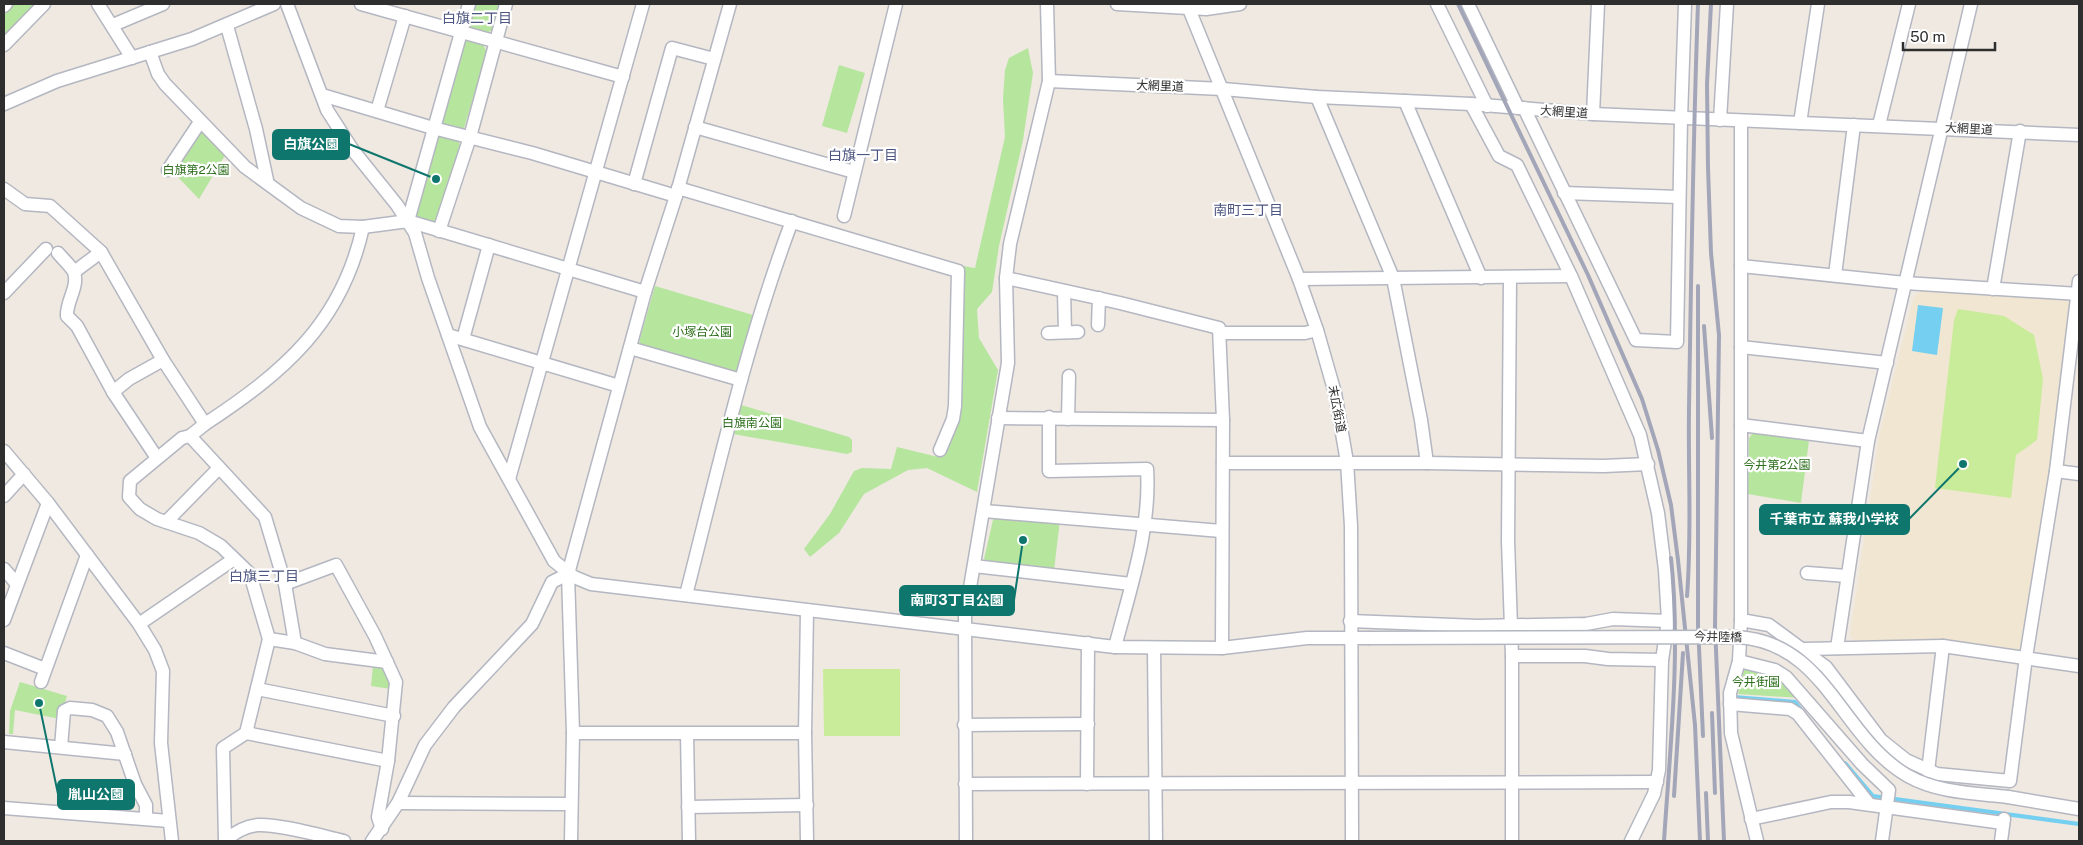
<svg xmlns="http://www.w3.org/2000/svg" width="2083" height="845" font-family="'Public Sans','Noto Sans JP',sans-serif">
  <style>
    .education { fill: #f0e6d1 }
    .green { fill: #b6e59e }
    .pitch { fill: #c9ec9a }
    .water { fill: #75cff0 }
    .lines { fill: none; stroke-linecap: round; stroke-linejoin: round }
    .stream { stroke: #75cff0; stroke-width: 4 }
    .minor-casing { stroke: #b4b7c1; stroke-width: 15 }
    .minor { stroke: #fff; stroke-width: 12 }
    .rail { stroke: #a3a6b8; stroke-width: 4 }
    .minor-bridge-casing { stroke: #b4b7c1; stroke-width: 15; stroke-linecap: butt }
    .minor-bridge { stroke: #fff; stroke-width: 12 }
    .labels { text-anchor: middle; stroke-width: 4.5; stroke-linejoin: round; paint-order: stroke }
    .street-label { font-size: 12px; fill: #2e2e2e; stroke: #fff }
    .park-label { font-size: 12px; fill: #2c6e1b; stroke: #fff }
    .neighbourhood-label { font-size: 14px; fill: #4d5680; stroke: #fff }
    .leader { fill: none; stroke: #0f766e; stroke-width: 2 }
    .callout-dot { fill: #0f766e; stroke: #fff; stroke-width: 2 }
    .callout { fill: #0f766e; stroke: #0f766e; stroke-width: 2 }
    .callout-label { font-size: 14px; text-anchor: middle; font-weight: bold; fill: #fff }
  </style>
  <rect width="100%" height="100%" fill="#efe9e1"/>
  <path class="education" d="M1921,291L2067,300L2073,303L2025,646L2021,650L1943,639L1856,642L1850,636L1880,432L1914,296Z"/>
  <g class="green">
    <path d="M14,4H40L4,41V15Z"/>
    <path d="M473,4H500L492,30L485,34L472,30L467,23Z"/>
    <path d="M470,39L482,43L487,52L464,128L458,132L444,128L439,121L462,43Z"/>
    <path d="M1028,48L1033,73L1023,140L999,246L992,292L977,309L979,338L998,370L977,492L927,468L908,470L864,494L839,533L810,557L804,549L830,514L854,471L862,468L891,469L897,447L938,457L945,454L958,421L960,405L963,266L975,268L1005,137L1003,99L1005,70L1009,58Z"/>
    <path d="M839,65L865,73L847,133L822,126Z"/>
    <path d="M202,129L227,152L199,199L174,173Z"/>
    <path d="M442,134L457,138L460,145L437,225L418,220L413,214L435,138Z"/>
    <path d="M655,286L753,315L737,374L643,347L639,342Z"/>
    <path d="M741,405L849,437L852,440V452L847,454L733,434Z"/>
    <path d="M1753,433L1809,440L1801,503L1748,494L1749,438Z"/>
    <path d="M997,513L1060,520L1054,570L988,562L984,559L993,520Z"/>
    <path d="M373,665L387,670L391,679V689L371,686Z"/>
    <path d="M1752,666L1782,676L1802,698L1738,694L1744,670Z"/>
    <path d="M20,682L67,696L60,719L15,710L13,734H9L10,711Z"/>
  </g>
  <g class="pitch">
    <path d="M1958,309L2004,316L2034,335L2043,379L2037,440L2016,455L2011,498L1935,488L1954,320Z"/>
    <path d="M823,669H900V736H824Z"/>
  </g>
  <path class="water" d="M1918,305L1943,308L1937,355L1912,351Z"/>
  <g class="lines">
    <g class="stream">
      <path d="M1734,697L1795,702L1802,711"/>
      <path d="M1845,763L1873,796L2079,824"/>
    </g>
    <g class="minor-casing">
      <g id="minor">
        <path d="M98,4L132,58"/>
        <path d="M287,4L327,110L352,149L397,205L415,233L428,278L480,427L554,561L574,577L591,584L1115,647L1222,648L1307,638H1368"/>
        <path d="M361,4L623,77"/>
        <path d="M1117,4L1206,9L1240,4"/>
        <path d="M1187,4L1299,279L1317,330L1335,393L1347,462L1351,526L1352,841"/>
        <path d="M1437,4L1487,106"/>
        <path d="M1468,4L1518,108"/>
        <path d="M4,6L6,4"/>
        <path d="M113,25L163,4"/>
        <path d="M227,26L256,129L267,180"/>
        <path d="M4,45L44,4"/>
        <path d="M150,52L158,74L165,84L245,167L301,208L339,226L363,227L408,221L645,292"/>
        <path d="M1049,81L1223,89L1317,97L1471,104L1593,114L2079,135"/>
        <path d="M322,95L433,128L532,153L676,196"/>
        <path d="M1317,97L1393,278L1421,420L1427,463"/>
        <path d="M1405,101L1481,278"/>
        <path d="M4,104L57,81L192,39L274,4"/>
        <path d="M1471,104L1499,156L1517,165L1571,276L1640,435L1658,513L1665,570L1668,621L1662,660L1659,770L1654,794L1631,841"/>
        <path d="M1524,108L1636,340L1677,342L1681,118L1685,4"/>
        <path d="M377,111L405,16"/>
        <path d="M1593,114L1598,4"/>
        <path d="M1720,120L1727,4"/>
        <path d="M1741,121V620L1739,661L1730,693L1731,733L1757,841"/>
        <path d="M1800,123L1818,4"/>
        <path d="M1879,125L1909,4"/>
        <path d="M695,127L854,172"/>
        <path d="M168,170L200,122"/>
        <path d="M634,184L672,48L714,59"/>
        <path d="M678,188L958,271L955,406L953,419L940,450"/>
        <path d="M4,189L25,204L50,206L101,252L163,360L205,424L190,436"/>
        <path d="M1564,193L1679,197"/>
        <path d="M844,216L896,4"/>
        <path d="M408,221L469,4"/>
        <path d="M439,231L470,137L506,4"/>
        <path d="M58,253C62,258 71,266 74,272C79,287 66,301 67,316L77,326L113,392L157,458"/>
        <path d="M1741,266L1905,283L2079,294"/>
        <path d="M74,272L101,252"/>
        <path d="M1835,275L1854,125"/>
        <path d="M1006,278L1120,303L1219,328L1223,420L1222,648"/>
        <path d="M1510,278L1508,541L1512,656V841"/>
        <path d="M1299,279L1571,276"/>
        <path d="M1993,289L2020,131"/>
        <path d="M1064,291L1065,332"/>
        <path d="M4,293L46,249"/>
        <path d="M1098,325L1099,298"/>
        <path d="M1048,333L1078,332"/>
        <path d="M1220,333H1305L1317,330"/>
        <path d="M448,335L619,386"/>
        <path d="M463,339L489,245"/>
        <path d="M1741,347L1887,363"/>
        <path d="M630,348L741,380"/>
        <path d="M113,392L129,379L163,360"/>
        <path d="M1049,417V471L1147,469C1151,529 1130,589 1115,647"/>
        <path d="M998,418L1223,420"/>
        <path d="M1068,419L1069,376"/>
        <path d="M205,424C284,372 342,323 363,227"/>
        <path d="M1741,425L1868,441"/>
        <path d="M4,451L48,503L139,624L155,650L163,671L161,743L172,841"/>
        <path d="M1223,463H1427L1604,466L1648,464"/>
        <path d="M2056,471L2079,474"/>
        <path d="M509,479L643,4"/>
        <path d="M4,496L24,474"/>
        <path d="M984,511L1221,531"/>
        <path d="M166,522L219,468"/>
        <path d="M974,566L1131,584"/>
        <path d="M4,569L16,583"/>
        <path d="M1807,573L1847,576"/>
        <path d="M285,584L336,565L375,636L396,682L388,761L378,817L382,829"/>
        <path d="M686,595C718,470 746,343 792,221"/>
        <path d="M807,611L805,733L807,841"/>
        <path d="M4,620L48,503"/>
        <path d="M1741,620L1769,625L1826,667L1881,740L1906,760L1937,774L2010,781L2026,657L2056,471L2079,281"/>
        <path d="M1350,621L1478,626L1586,624L1613,619L1668,621"/>
        <path d="M139,624L234,559"/>
        <path d="M269,639L295,643L325,654L387,662"/>
        <path d="M1154,648L1156,841"/>
        <path d="M1837,648L1868,441L1971,4"/>
        <path d="M1805,649L1943,646L2079,666"/>
        <path d="M4,653L45,669"/>
        <path d="M1512,656H1585L1608,659L1662,660"/>
        <path d="M1739,661L1775,670L1786,677L1862,764L1889,790L1882,841"/>
        <path d="M41,682L87,555"/>
        <path d="M257,689L394,716"/>
        <path d="M1730,704L1790,709L1798,714L1869,804"/>
        <path d="M964,725L1088,724"/>
        <path d="M246,733L269,639L250,574L221,546L199,533L157,519L140,509L129,497L130,481L182,438L190,436L265,517L285,584L295,643"/>
        <path d="M573,733H805"/>
        <path d="M687,734L689,841"/>
        <path d="M4,742L125,754"/>
        <path d="M61,747L64,711L70,708L92,710L107,716L117,732L135,784L146,805V818"/>
        <path d="M1928,771L1943,646"/>
        <path d="M965,784L1657,782"/>
        <path d="M1087,784L1088,643"/>
        <path d="M2008,797L2079,809"/>
        <path d="M398,803L571,804"/>
        <path d="M688,807L807,805"/>
        <path d="M4,808L169,821"/>
        <path d="M1751,819L1831,802H1849L2003,823"/>
        <path d="M226,840C234,833 246,826 258,825C280,824 322,836 344,841"/>
        <path d="M225,841L223,748L246,733L388,761"/>
        <path d="M372,841L398,803L425,745L454,707L532,624L552,582L568,574"/>
        <path d="M571,841L573,733L568,574L645,292L676,196L730,4"/>
        <path d="M966,841L965,617L1008,363L1006,278L1010,244L1049,81L1047,4"/>
        <path d="M2001,841L2004,819"/>
      </g>
    </g>
    <use href="#minor" class="minor"/>
    <g class="rail">
      <path d="M1458,4L1588,275L1642,399L1658,450L1671,505L1678,560L1695,725L1700,841"/>
      <path d="M1711,4L1707,84L1708,168L1711,253L1719,335L1715,626L1724,841"/>
      <path d="M1698,286V625L1703,736"/>
      <path d="M1704,326L1712,438"/>
      <path d="M1687,596C1692,534 1688,472 1689,410C1691,275 1693,139 1698,4"/>
      <path d="M1712,713L1715,793"/>
      <path d="M1706,793L1708,841"/>
      <path d="M1674,796L1683,653"/>
      <path d="M1664,841C1670,748 1681,651 1671,558"/>
    </g>
    <g class="minor-bridge-casing">
      <path id="minor-bridge" d="M1368,638L1737,637C1827,642 1840,737 1908,776C1938,793 1974,793 2008,797"/>
    </g>
    <use href="#minor-bridge" class="minor-bridge"/>
  </g>
  <g class="labels">
    <g class="street-label">
      <text transform="translate(1160 86) rotate(2)" y="4">大網里道</text>
      <text transform="translate(1564 112) rotate(4)" y="4">大網里道</text>
      <text transform="translate(1969 129) rotate(3)" y="4">大網里道</text>
      <text transform="translate(1337 409) rotate(79)" y="4">末広街道</text>
      <text transform="translate(1718 637) rotate(1)" y="4">今井陸橋</text>
    </g>
    <g class="park-label">
      <text x="196" y="174">白旗第2公園</text>
      <text x="702" y="336">小塚台公園</text>
      <text x="752" y="427">白旗南公園</text>
      <text x="1777" y="469">今井第2公園</text>
      <text x="1756" y="686">今井街園</text>
    </g>
    <g class="neighbourhood-label">
      <text x="477" y="23">白旗二丁目</text>
      <text x="863" y="160">白旗一丁目</text>
      <text x="1248" y="215">南町三丁目</text>
      <text x="264" y="581">白旗三丁目</text>
    </g>
  </g>
  <path class="leader" d="M436 179L349 144M1963 464L1909 519M1023 540L1014 600M39 703L58 794"/>
  <g class="callout-dot">
    <circle cx="436" cy="179" r="5"/>
    <circle cx="1963" cy="464" r="5"/>
    <circle cx="1023" cy="540" r="5"/>
    <circle cx="39" cy="703" r="5"/>
  </g>
  <g class="callout">
    <rect x="273" y="130" width="76" height="29" rx="5"/>
    <rect x="1760" y="505" width="149" height="29" rx="5"/>
    <rect x="900" y="586" width="114" height="29" rx="5"/>
    <rect x="58" y="780" width="76" height="29" rx="5"/>
  </g>
  <g class="callout-label">
    <text x="311" y="149">白旗公園</text>
    <text x="1834" y="524">千葉市立 蘇我小学校</text>
    <text x="957" y="605">南町3丁目公園</text>
    <text x="96" y="799">胤山公園</text>
  </g>
  <rect width="2083" height="845" fill="none" stroke="#2e2e2e" stroke-width="10"/>
  <path d="M1903 42v8h92v-8" fill="none" stroke="#2e2e2e" stroke-width="2.5"/>
  <text x="1910" y="42" font-size="15" fill="#2e2e2e" stroke="#ffffff" stroke-width="4" paint-order="stroke">50 m</text>
</svg>
